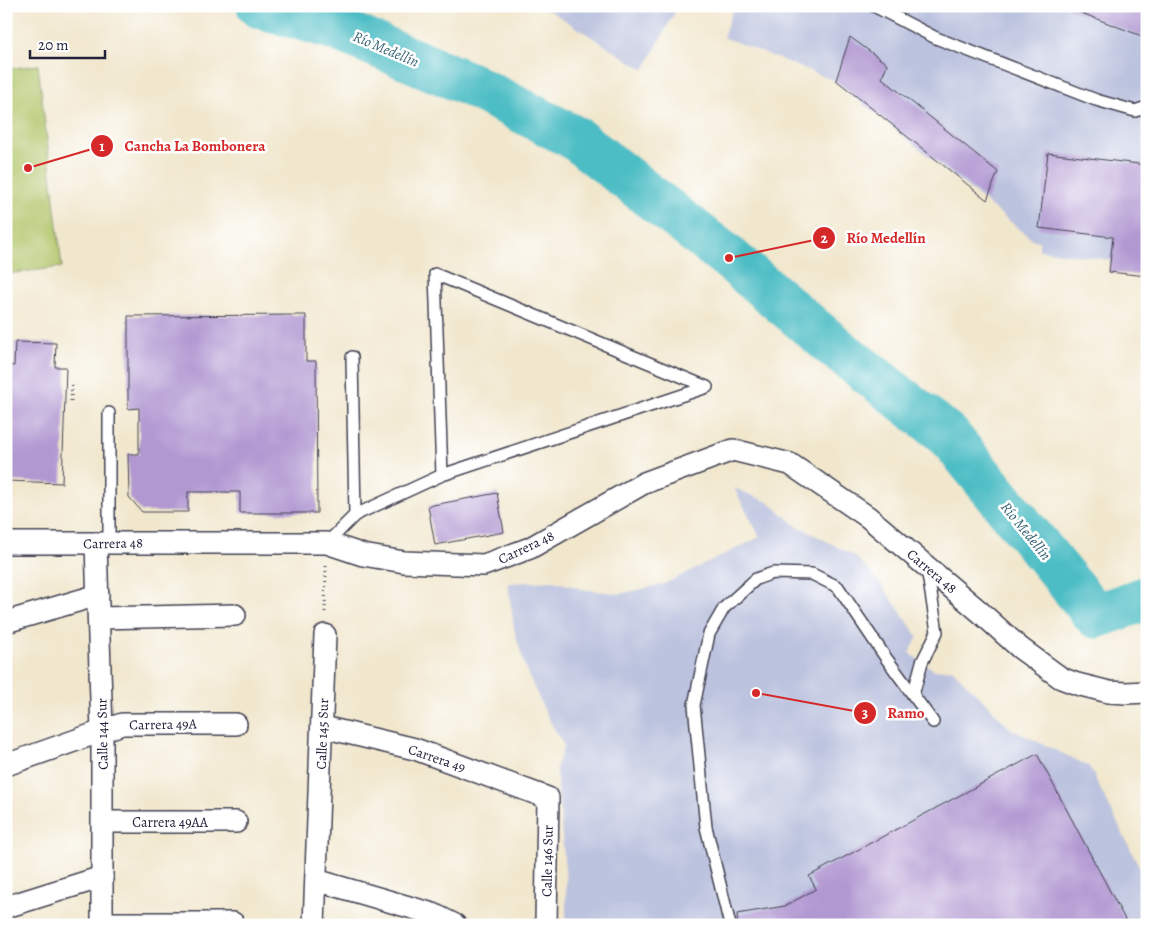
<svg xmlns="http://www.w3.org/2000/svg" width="1153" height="931" font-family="Alegreya,serif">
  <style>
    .industrial { fill: #bcc3de }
    .green { fill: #b1c569; stroke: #6a7452 }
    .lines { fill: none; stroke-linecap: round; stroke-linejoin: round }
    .river { stroke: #4ebdc5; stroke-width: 45 }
    .building { fill: #b198d1 }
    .service-casing { stroke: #414051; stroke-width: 14 }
    .minor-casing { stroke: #414051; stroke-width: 24 }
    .path { stroke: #414051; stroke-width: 3; stroke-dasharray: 1 4; stroke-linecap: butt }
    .service { stroke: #fff; stroke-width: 11 }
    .minor { stroke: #fff; stroke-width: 21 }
    .labels { text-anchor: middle; stroke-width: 5; stroke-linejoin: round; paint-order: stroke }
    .street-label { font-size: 14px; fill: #22223b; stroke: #fff }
    .water-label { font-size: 15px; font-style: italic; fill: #346072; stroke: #fff }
    .leader { fill: none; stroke: #d62828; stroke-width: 2 }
    .callout-dot { fill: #d62828; stroke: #fff; stroke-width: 2 }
    .mark-label { font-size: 15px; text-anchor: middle; font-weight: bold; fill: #fff }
    .callout-label { font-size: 15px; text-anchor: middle; font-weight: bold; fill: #d62828; stroke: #fff; stroke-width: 5; stroke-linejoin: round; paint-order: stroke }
  </style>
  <rect width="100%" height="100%" fill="#fff"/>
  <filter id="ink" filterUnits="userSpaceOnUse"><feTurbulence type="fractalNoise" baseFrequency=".02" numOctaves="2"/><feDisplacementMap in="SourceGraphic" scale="10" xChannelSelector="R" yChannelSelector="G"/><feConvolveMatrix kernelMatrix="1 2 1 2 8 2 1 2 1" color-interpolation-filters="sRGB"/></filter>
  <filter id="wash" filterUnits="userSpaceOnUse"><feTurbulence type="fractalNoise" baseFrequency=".0096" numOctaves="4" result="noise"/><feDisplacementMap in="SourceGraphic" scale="20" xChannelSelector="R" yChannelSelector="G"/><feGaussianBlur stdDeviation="1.12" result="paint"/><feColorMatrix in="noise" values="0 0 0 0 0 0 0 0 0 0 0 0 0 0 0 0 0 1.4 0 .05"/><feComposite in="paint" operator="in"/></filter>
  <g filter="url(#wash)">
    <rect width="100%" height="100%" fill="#f1e7cd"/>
    <g class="industrial">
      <path d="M539,6H678L644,70L552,12Z"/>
      <path d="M734,6H1147V276L1109,272L1111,260L1039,250V241L1033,240L835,81L723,37Z"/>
      <path d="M734,488L768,502L796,525L855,556L882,585L918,637L909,653L934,670L952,669L1011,729L1089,766L1147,882V925H566V880L556,768L564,746L547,716L526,670L514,629L508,583L554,581L582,589L619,594L664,584L760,537Z"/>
    </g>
    <path class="green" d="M38,65L62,267L6,274V69Z"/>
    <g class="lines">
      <path class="river" d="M259,6L335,28L469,84L575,138L729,258L835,347L948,435L1096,616L1147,598"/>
    </g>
    <g id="blocks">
      <g class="building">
        <path d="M1069,6H1147V38L1068,8Z"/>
        <path d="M850,37L887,64L882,78L998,172L987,200L836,80Z"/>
        <path d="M1048,153L1147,165V276L1109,272L1113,237L1039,228Z"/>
        <path d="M306,315V361H316L317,513H240V492H188V512H142L129,497L128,454H139V408L128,409V316Z"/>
        <path d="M15,342L56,343L55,367H66L62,483L6,481V365L14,366Z"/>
        <path d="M497,493L504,532L435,545L428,506Z"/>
        <path d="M1037,754L1128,925H738L737,914L785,906L816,889L809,876Z"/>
      </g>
    </g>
  </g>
  <g filter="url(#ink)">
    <use href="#blocks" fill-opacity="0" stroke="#414051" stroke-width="1"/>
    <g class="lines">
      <g class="service-casing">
        <g id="service">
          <path d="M874,6L936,38L1096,100L1135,111L1147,107"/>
          <path d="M109,413V543"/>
          <path d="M355,515L442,475L707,387L435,274L442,475"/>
          <path d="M327,543L355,515L352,357"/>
          <path d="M913,695L922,662L937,632L927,568"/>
          <path d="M730,925L706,827L694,705L709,634L724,608L756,579L773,573L812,574L838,587L886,658L933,722"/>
        </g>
      </g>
      <g class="minor-casing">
        <g id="minor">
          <path d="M6,543H327L363,555L404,562L484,565L530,548L644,483L733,450L790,464L868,517L979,611L1020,648L1061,678L1077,684L1109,692L1126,693L1147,692"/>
          <path d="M96,543L102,732V925"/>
          <path d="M99,618L235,615"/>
          <path d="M6,622L98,595"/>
          <path d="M323,727L415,749L548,798L546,925"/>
          <path d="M6,765L122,724H236"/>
          <path d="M103,822H236"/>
          <path d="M316,880L433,914L455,925"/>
          <path d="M6,907L102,877"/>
          <path d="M102,923H233"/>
          <path d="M314,925L325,635"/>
        </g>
      </g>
      <g class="path">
        <path d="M71,401L72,383"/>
        <path d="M325,612L326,566"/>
      </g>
      <use href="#service" class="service"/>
      <use href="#minor" class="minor"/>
    </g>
  </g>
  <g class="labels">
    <g class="street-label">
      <text transform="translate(113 543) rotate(-1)" y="5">Carrera 48</text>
      <text transform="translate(526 547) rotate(-25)" y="5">Carrera 48</text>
      <text transform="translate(932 571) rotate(40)" y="5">Carrera 48</text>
      <text transform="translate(163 724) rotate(-1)" y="5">Carrera 49A</text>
      <text transform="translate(102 734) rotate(-91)" y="5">Calle 144 Sur</text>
      <text transform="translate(322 734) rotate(-88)" y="5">Calle 145 Sur</text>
      <text transform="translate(437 758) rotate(19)" y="5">Carrera 49</text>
      <text x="170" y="827">Carrera 49AA</text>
      <text transform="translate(547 861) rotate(-89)" y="5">Calle 146 Sur</text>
    </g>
    <g class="water-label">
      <text transform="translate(386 49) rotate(23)" y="5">Río Medellín</text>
      <text transform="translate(1026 531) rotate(51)" y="5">Río Medellín</text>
    </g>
  </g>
  <path class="leader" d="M28 168L102 146M729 258L824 238M756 693L865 713"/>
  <g class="callout-dot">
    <circle cx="28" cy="168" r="5"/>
    <circle cx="729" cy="258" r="5"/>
    <circle cx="756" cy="693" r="5"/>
    <circle cx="102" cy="146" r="12"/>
    <circle cx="824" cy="238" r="12"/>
    <circle cx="865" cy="713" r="12"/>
  </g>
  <g class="mark-label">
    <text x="102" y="151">1</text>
    <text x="824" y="243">2</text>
    <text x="865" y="718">3</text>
  </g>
  <g class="callout-label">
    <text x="195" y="151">Cancha La Bombonera</text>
    <text x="886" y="243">Río Medellín</text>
    <text x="906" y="718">Ramo</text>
  </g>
  <rect width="1153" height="931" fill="none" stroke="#fff" stroke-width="25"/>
  <path d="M30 50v8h75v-8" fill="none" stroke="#22223b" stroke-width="2.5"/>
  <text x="38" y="50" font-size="15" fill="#22223b" stroke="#ffffff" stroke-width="4" paint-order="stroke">20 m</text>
</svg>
